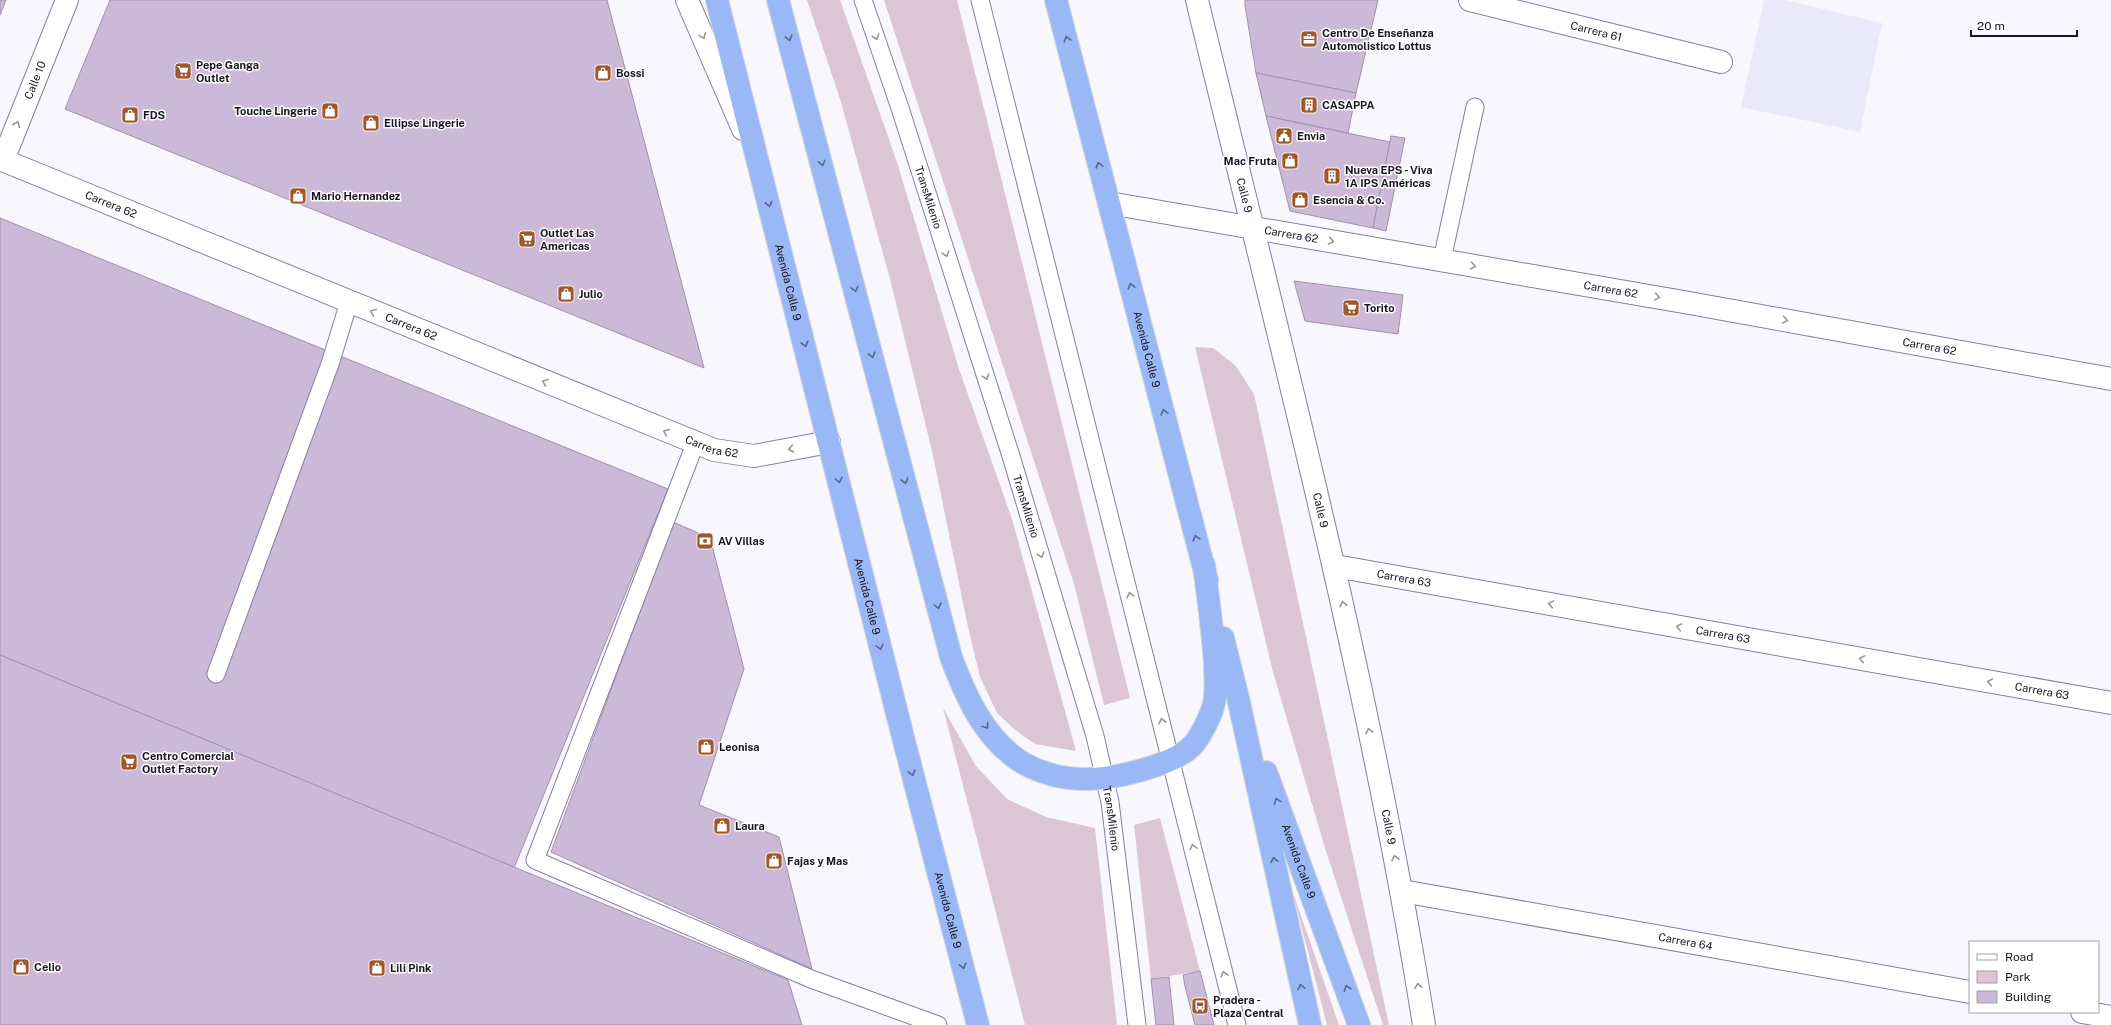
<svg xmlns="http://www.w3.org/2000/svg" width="2111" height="1025" font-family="'Public Sans',sans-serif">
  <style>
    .built { fill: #eae9fa }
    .green { fill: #dcc5d4 }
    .building { fill: #ccb9d7; stroke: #a28fac }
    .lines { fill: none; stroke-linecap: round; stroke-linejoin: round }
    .service-casing { stroke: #83809f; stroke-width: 19 }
    .minor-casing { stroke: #83809f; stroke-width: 24 }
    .tertiary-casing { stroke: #83809f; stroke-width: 24 }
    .trunk-casing { stroke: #d5d5d7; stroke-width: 24 }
    .service { stroke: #fff; stroke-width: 17 }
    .minor { stroke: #fff; stroke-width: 22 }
    .tertiary { stroke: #fff; stroke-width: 22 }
    .trunk { stroke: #9ab7f6; stroke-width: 22 }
    .oneway { stroke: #96969b }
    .oneway2 { stroke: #58668c }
    .labels { text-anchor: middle; stroke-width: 3; stroke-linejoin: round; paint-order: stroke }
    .street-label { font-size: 11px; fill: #161521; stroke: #fff }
    .poi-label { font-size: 11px; font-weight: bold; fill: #161521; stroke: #fff; text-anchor: start }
  </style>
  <rect width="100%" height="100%" fill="#f8f7fe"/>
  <path class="built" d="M1764,0H1785L1882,23L1860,132L1741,107Z"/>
  <g class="green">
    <path d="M807,0H840L897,162L959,369L1012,519L1076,751L1035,744L1015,730L997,713L980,677L968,627L932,451L890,279L840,99Z"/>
    <path d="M884,0H957L1130,698L1104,705L1074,584Z"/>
    <path d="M1195,347L1213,348L1235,365L1254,394L1389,1025H1383L1325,848L1273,672Z"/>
    <path d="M943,708L976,766L1007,799L1046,817L1095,828L1117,1025H1025Z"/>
    <path d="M1160,818L1200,971L1151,979L1134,825Z"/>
    <path d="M1292,890L1339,1025H1327Z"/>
  </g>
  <g class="building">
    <path d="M0,0H6L0,15Z"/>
    <path d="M110,0H607L704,368L65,109Z"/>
    <path d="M1245,0H1378L1356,93L1256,73L1245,5Z"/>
    <path d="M1256,73L1356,93L1348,133L1266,116Z"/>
    <path d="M1266,116L1390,142L1373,228L1290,211Z"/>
    <path d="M1391,136L1405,138L1386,231L1373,228Z"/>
    <path d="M0,218L668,489L514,868L0,655Z"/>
    <path d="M1294,281L1403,295L1398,334L1305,321Z"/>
    <path d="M673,522L710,538L744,669L699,805L779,837L812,969L551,852Z"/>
    <path d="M0,655L788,980L802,1025H0Z"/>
    <path d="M1200,971L1214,1025H1195L1185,986L1183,975Z"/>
    <path d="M1169,977L1174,1025H1156L1151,979Z"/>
  </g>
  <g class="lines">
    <g class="service-casing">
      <g id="service">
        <path id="s1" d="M863,0L900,108L1011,456L1095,736L1110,802L1137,1025"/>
        <path d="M980,0L1237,1025"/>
        <path d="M1442,260L1475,107"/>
        <path d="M695,444L535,860L811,979L938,1025"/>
        <path d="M216,674L330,364L349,302"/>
      </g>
    </g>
    <g class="minor-casing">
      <g id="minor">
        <path id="s2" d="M1470,0L1721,62"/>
        <path id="s3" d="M3,160L67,0"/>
        <path id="s4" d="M1335,566L2111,703"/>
        <path id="s5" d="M1402,891L1970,992"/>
        <path d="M2082,1012L2111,1017"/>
      </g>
    </g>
    <g class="tertiary-casing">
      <g id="tertiary">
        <path d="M687,0L743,129"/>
        <path id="s6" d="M1197,0C1279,340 1369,679 1424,1025"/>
        <path id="s7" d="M0,159L714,450L754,456L829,442"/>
        <path id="s8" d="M1109,203L1678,301L2111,379"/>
      </g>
    </g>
    <g class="trunk-casing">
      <g id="trunk">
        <path id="s9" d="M717,0L905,745L978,1025"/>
        <path d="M778,0L951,657C966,697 985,740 1023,763C1041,773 1063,779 1084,779C1111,780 1172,766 1192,746C1200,738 1212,714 1214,703C1217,691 1215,676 1215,664C1213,631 1208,598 1204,565"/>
        <path id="s10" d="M1056,0L1207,580"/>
        <path d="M1223,638L1238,698L1310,1025"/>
        <path id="s11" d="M1266,772L1359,1025"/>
      </g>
    </g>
    <use href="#service" class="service"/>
    <use href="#minor" class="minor"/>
    <use href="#tertiary" class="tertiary"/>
    <use href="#trunk" class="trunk"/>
  </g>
  <defs><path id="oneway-chevron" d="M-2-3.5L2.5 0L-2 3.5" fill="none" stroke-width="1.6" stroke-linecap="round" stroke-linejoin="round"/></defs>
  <g class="oneway">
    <use href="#oneway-chevron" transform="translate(703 36) rotate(66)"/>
    <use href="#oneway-chevron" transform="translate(876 37) rotate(71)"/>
    <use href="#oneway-chevron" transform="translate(17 124) rotate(-68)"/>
    <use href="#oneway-chevron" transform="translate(1331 241) rotate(10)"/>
    <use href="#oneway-chevron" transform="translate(946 254) rotate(72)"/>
    <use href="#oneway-chevron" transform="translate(1473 266) rotate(10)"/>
    <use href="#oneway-chevron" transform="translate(1657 297) rotate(10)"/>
    <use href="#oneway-chevron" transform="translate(373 312) rotate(-158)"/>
    <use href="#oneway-chevron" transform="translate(1785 320) rotate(10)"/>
    <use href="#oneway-chevron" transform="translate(986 377) rotate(72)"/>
    <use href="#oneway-chevron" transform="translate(545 382) rotate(-158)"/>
    <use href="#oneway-chevron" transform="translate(666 432) rotate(-158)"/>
    <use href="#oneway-chevron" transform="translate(791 449) rotate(169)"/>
    <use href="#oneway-chevron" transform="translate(1041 555) rotate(73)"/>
    <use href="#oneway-chevron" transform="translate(1130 595) rotate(-104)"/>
    <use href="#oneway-chevron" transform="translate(1343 604) rotate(-102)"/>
    <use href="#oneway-chevron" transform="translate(1551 604) rotate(-170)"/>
    <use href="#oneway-chevron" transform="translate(1679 627) rotate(-170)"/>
    <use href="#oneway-chevron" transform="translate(1862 659) rotate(-170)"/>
    <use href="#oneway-chevron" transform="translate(1990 682) rotate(-170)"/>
    <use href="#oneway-chevron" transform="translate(1162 721) rotate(-104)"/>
    <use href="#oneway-chevron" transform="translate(1369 731) rotate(-102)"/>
    <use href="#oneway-chevron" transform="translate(1193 847) rotate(-104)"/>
    <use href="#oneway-chevron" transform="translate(1395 858) rotate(-102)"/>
    <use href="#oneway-chevron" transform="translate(1224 974) rotate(-104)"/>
    <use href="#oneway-chevron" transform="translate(1418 986) rotate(-99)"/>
  </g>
  <g class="oneway2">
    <use href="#oneway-chevron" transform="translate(789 38) rotate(75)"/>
    <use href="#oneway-chevron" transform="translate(1067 39) rotate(-105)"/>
    <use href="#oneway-chevron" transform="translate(822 163) rotate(76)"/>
    <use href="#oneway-chevron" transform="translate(1099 165) rotate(-105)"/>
    <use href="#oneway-chevron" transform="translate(769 204) rotate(76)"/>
    <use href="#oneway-chevron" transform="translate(1131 286) rotate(-105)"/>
    <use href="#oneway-chevron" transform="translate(855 289) rotate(76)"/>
    <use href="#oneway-chevron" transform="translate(805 344) rotate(76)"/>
    <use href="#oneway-chevron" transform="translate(872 355) rotate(75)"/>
    <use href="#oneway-chevron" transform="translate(1164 412) rotate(-105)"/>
    <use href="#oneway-chevron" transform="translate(839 480) rotate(76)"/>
    <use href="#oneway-chevron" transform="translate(905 481) rotate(75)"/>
    <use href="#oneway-chevron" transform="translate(1196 538) rotate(-105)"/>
    <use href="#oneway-chevron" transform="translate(938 606) rotate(75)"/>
    <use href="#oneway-chevron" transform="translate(880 647) rotate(76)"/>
    <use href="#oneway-chevron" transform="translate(986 726) rotate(53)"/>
    <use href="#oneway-chevron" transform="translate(912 773) rotate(75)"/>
    <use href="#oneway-chevron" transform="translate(1277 801) rotate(-110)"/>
    <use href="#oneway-chevron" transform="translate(1274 860) rotate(-102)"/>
    <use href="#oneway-chevron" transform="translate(963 966) rotate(75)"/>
    <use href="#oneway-chevron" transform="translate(1301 987) rotate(-102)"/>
    <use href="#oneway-chevron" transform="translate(1347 988) rotate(-109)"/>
  </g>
  <defs>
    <g id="office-square" transform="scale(0.9)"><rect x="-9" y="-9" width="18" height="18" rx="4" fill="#9d582c" stroke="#fff"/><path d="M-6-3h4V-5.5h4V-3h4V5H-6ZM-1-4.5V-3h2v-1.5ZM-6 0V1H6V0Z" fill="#fff"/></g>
    <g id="supermarket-square" transform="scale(0.9)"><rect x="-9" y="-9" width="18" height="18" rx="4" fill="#9d582c" stroke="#fff"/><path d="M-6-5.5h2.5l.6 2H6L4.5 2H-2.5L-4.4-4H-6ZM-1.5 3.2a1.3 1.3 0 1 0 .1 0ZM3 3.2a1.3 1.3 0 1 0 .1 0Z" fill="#fff"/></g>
    <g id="shop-square" transform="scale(0.9)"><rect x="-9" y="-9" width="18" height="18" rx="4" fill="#9d582c" stroke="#fff"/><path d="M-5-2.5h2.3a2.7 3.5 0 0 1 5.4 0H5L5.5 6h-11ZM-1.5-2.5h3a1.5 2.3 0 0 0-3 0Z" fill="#fff"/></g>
    <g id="building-square" transform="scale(0.9)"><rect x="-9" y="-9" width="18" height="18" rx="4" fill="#9d582c" stroke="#fff"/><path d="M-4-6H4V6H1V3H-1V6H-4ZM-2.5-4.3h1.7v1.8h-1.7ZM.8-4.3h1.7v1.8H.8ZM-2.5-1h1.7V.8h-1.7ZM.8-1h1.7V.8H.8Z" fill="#fff"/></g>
    <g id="civic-square" transform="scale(0.9)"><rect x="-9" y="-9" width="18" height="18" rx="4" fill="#9d582c" stroke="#fff"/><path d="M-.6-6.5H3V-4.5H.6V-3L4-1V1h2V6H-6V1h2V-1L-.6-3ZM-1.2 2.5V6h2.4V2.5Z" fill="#fff"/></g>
    <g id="bank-square" transform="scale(0.9)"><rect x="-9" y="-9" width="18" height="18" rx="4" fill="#9d582c" stroke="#fff"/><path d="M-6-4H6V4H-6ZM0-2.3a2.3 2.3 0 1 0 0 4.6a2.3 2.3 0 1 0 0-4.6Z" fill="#fff"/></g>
    <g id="bus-square" transform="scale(0.9)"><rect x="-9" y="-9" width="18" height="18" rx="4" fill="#9d582c" stroke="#fff"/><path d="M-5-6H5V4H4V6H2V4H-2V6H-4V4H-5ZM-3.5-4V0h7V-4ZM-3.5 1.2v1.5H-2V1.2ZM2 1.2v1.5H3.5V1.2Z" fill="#fff"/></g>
  </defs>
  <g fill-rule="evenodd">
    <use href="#office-square" x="1309" y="39"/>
    <use href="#supermarket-square" x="183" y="71"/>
    <use href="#shop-square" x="603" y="73"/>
    <use href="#building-square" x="1309" y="105"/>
    <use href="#shop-square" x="330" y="111"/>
    <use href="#shop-square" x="130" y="115"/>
    <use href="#shop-square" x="371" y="123"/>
    <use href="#civic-square" x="1284" y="136"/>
    <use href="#shop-square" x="1290" y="161"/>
    <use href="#building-square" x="1332" y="176"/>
    <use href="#shop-square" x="298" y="196"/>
    <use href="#shop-square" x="1300" y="200"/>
    <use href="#supermarket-square" x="527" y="239"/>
    <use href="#shop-square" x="566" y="294"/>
    <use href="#supermarket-square" x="1351" y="308"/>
    <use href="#bank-square" x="705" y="541"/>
    <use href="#shop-square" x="706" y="747"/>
    <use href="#supermarket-square" x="129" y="762"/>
    <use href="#shop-square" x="722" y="826"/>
    <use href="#shop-square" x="774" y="861"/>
    <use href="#shop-square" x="21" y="967"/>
    <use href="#shop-square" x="377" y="968"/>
    <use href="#bus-square" x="1200" y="1006"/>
  </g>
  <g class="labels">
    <g class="street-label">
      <text dy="4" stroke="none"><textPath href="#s2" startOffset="130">Carrera 61</textPath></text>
      <text dy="4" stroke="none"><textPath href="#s3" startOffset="86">Calle 10</textPath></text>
      <text dy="4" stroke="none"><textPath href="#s6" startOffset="201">Calle 9</textPath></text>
      <text dy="4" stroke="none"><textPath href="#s1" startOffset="208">TransMilenio</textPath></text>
      <text dy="4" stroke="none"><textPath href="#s7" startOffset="120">Carrera 62</textPath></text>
      <text dy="4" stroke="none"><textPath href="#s8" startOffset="185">Carrera 62</textPath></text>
      <text dy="4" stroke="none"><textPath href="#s9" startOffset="291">Avenida Calle 9</textPath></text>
      <text dy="4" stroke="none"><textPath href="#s8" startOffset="509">Carrera 62</textPath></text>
      <text dy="4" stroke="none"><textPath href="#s7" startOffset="444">Carrera 62</textPath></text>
      <text dy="4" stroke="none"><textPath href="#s8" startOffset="833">Carrera 62</textPath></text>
      <text dy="4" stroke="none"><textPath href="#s10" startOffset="361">Avenida Calle 9</textPath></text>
      <text dy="4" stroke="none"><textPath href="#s7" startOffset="768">Carrera 62</textPath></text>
      <text dy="4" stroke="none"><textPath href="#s1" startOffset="532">TransMilenio</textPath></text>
      <text dy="4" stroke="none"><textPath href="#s6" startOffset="525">Calle 9</textPath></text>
      <text dy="4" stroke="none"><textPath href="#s4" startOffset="70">Carrera 63</textPath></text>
      <text dy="4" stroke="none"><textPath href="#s9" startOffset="615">Avenida Calle 9</textPath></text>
      <text dy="4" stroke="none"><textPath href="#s4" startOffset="394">Carrera 63</textPath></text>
      <text dy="4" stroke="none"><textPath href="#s4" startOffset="718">Carrera 63</textPath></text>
      <text dy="4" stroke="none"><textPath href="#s1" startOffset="856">TransMilenio</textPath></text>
      <text dy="4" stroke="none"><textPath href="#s6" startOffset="849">Calle 9</textPath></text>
      <text dy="4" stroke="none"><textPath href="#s11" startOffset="95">Avenida Calle 9</textPath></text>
      <text dy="4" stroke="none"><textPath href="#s9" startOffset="939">Avenida Calle 9</textPath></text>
      <text dy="4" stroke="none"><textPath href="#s5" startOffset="288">Carrera 64</textPath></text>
    </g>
    <g class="poi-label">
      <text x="1322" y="37">Centro De Enseñanza<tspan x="1322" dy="13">Automolistico Lottus</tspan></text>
      <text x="196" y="69">Pepe Ganga<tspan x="196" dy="13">Outlet</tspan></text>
      <text x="616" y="77">Bossi</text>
      <text x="1322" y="109">CASAPPA</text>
      <text x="317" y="115" text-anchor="end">Touche Lingerie</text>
      <text x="143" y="119">FDS</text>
      <text x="384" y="127">Ellipse Lingerie</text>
      <text x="1297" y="140">Envia</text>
      <text x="1277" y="165" text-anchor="end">Mac Fruta</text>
      <text x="1345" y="174">Nueva EPS - Viva<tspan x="1345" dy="13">1A IPS Américas</tspan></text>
      <text x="311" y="200">Mario Hernandez</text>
      <text x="1313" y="204">Esencia &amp; Co.</text>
      <text x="540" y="237">Outlet Las<tspan x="540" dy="13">Americas</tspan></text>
      <text x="579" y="298">Julio</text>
      <text x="1364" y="312">Torito</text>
      <text x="718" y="545">AV Villas</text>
      <text x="719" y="751">Leonisa</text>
      <text x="142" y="760">Centro Comercial<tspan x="142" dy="13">Outlet Factory</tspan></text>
      <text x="735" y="830">Laura</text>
      <text x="787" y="865">Fajas y Mas</text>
      <text x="34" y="971">Celio</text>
      <text x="390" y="972">Lili Pink</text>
      <text x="1213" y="1004">Pradera -<tspan x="1213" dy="13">Plaza Central</tspan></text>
    </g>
  </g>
  <rect x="1969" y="941" width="130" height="72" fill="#ffffff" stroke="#a2a1a6"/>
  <rect x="1977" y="954" width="20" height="6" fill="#ffffff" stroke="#a2a1a6"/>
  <text x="2005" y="961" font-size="12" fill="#161521">Road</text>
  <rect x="1977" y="971" width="20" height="12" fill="#dcc5d4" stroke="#a2a1a6"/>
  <text x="2005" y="981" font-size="12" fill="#161521">Park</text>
  <rect x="1977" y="991" width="20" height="12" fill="#ccb9d7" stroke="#a2a1a6"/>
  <text x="2005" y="1001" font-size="12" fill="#161521">Building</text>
  <path d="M1971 30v6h106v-6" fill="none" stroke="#161521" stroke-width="2"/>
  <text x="1977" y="30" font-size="12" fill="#161521" stroke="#ffffff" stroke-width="3" paint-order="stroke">20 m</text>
</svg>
